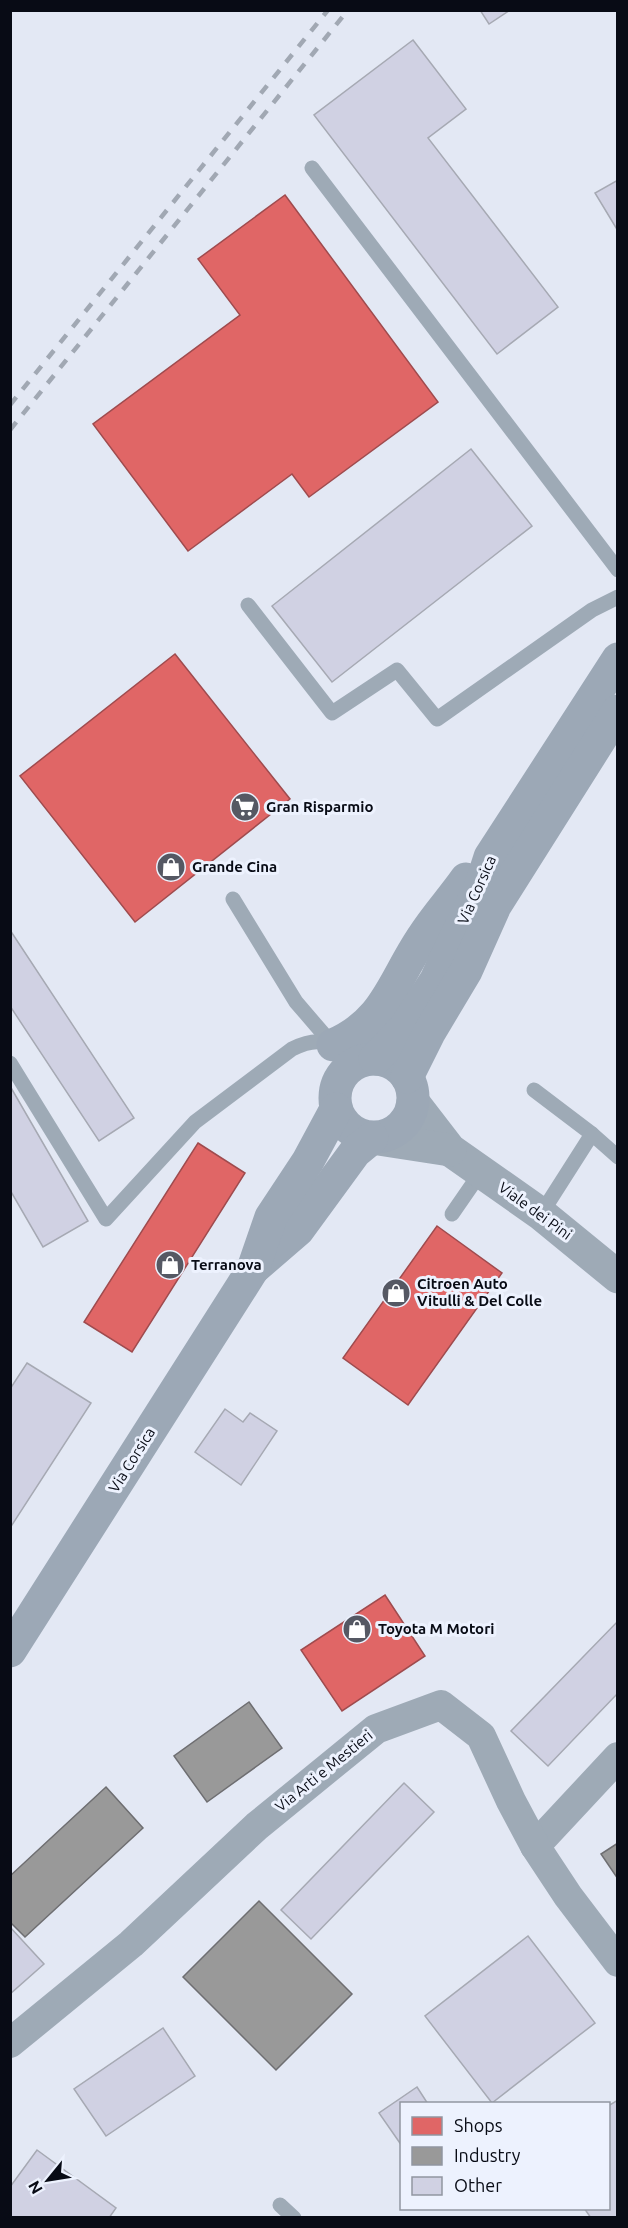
<svg xmlns="http://www.w3.org/2000/svg" width="628" height="2228" font-family="Ubuntu,sans-serif">
  <style>
    .shops { fill: #e06666; stroke: #9f4b4e; stroke-width: 1.5 }
    .industry { fill: #999; stroke: #6e6e71; stroke-width: 1.5 }
    .building { fill: #d0d1e3; stroke: #a6a9b3; stroke-width: 1.5 }
    .lines { fill: none; stroke-linecap: round; stroke-linejoin: round }
    .service { stroke: #9eaab6; stroke-width: 15 }
    .minor { stroke: #9eaab6; stroke-width: 30 }
    .tertiary { stroke: #9eaab6; stroke-width: 33 }
    .secondary { stroke: #9ca8b6; stroke-width: 33 }
    .rail { stroke: #a1a8b3; stroke-width: 4.5; stroke-dasharray: 10 10; stroke-linecap: butt }
    .labels { text-anchor: middle; stroke-width: 6; stroke-linejoin: round; paint-order: stroke }
    .poi-label { font-size: 15px; font-weight: bold; fill: #080b15; stroke: #edf2fe; text-anchor: start }
    .street-label { font-size: 15px; fill: #080b15; stroke: #edf2fe }
  </style>
  <rect width="100%" height="100%" fill="#e3e8f4"/>
  <g class="shops">
    <path d="M285,195L438,402L309,497L292,474L188,551L93,424L240,315L198,259Z"/>
    <path d="M175,654L290,799L135,922L20,776Z"/>
    <path d="M198,1143L245,1173L132,1352L84,1322Z"/>
    <path d="M437,1226L502,1273L408,1405L343,1358Z"/>
    <path d="M385,1595L425,1656L342,1711L301,1650Z"/>
  </g>
  <g class="industry">
    <path d="M249,1702L282,1748L207,1802L174,1756Z"/>
    <path d="M106,1787L143,1828L25,1937L10,1922V1876Z"/>
    <path d="M618,1843V1879L601,1854Z"/>
    <path d="M259,1901L352,1994L276,2070L183,1977Z"/>
  </g>
  <g class="building">
    <path d="M480,10H510L489,24Z"/>
    <path d="M413,40L466,109L428,138L558,307L497,354L314,115Z"/>
    <path d="M618,180V231L595,193Z"/>
    <path d="M471,449L532,526L332,682L272,606Z"/>
    <path d="M10,930L134,1118L99,1141L10,1006Z"/>
    <path d="M10,1086L88,1221L43,1247L10,1190Z"/>
    <path d="M27,1363L91,1403L10,1528V1389Z"/>
    <path d="M225,1409L243,1422L250,1413L277,1431L241,1485L195,1452Z"/>
    <path d="M618,1621V1693L548,1766L511,1731Z"/>
    <path d="M404,1783L434,1812L311,1939L281,1910Z"/>
    <path d="M10,1927L44,1964L10,1994Z"/>
    <path d="M528,1936L595,2023L492,2103L425,2016Z"/>
    <path d="M163,2028L195,2076L106,2136L74,2089Z"/>
    <path d="M417,2087L428,2104H402V2146L379,2113Z"/>
    <path d="M618,2100V2218H591L584,2208H608V2106Z"/>
    <path d="M37,2150L116,2208L109,2218H10V2187Z"/>
  </g>
  <g class="lines">
    <g class="service">
      <path d="M312,168L618,570"/>
      <path d="M248,605L332,713L397,670L437,719L592,610L618,597"/>
      <path d="M233,899L296,1002L333,1045"/>
      <path d="M10,1063L106,1219L195,1122L292,1049C323,1034 331,1043 352,1066"/>
      <path d="M534,1090L592,1134"/>
      <path d="M452,1214L481,1172"/>
      <path d="M541,1214L592,1134L618,1157"/>
      <path d="M280,2205L294,2218"/>
    </g>
    <g class="minor">
      <path d="M535,1846L618,1757"/>
      <path d="M10,2043L131,1944L257,1826L376,1729L441,1705L481,1736L511,1801L535,1846L568,1896L618,1962"/>
    </g>
    <g class="tertiary">
      <path d="M413,1102L450,1150L541,1214L618,1277"/>
      <path d="M372,1138L450,1150"/>
    </g>
    <g class="secondary">
      <path d="M333,1045C386,1022 392,983 422,938C435,917 452,899 466,879"/>
      <circle cx="374" cy="1098" r="39"/>
      <path d="M375,1059L404,1029L436,980L461,926L480,888L490,857L618,659"/>
      <path d="M407,1077L429,1033L466,971L495,906L618,711"/>
      <path d="M254,1268L298,1230L355,1152L372,1138"/>
      <path d="M10,1651L253,1269L271,1217L308,1161L336,1109"/>
    </g>
    <g class="rail">
      <path d="M10,405L328,10"/>
      <path d="M10,430L348,10"/>
    </g>
  </g>
  <defs>
    <g id="supermarket-disc" transform="scale(1.5)"><circle r="9.5" fill="#555863" stroke="#edf2fe"/><path d="M-6-5.5h2.5l.6 2H6L4.5 2H-2.5L-4.4-4H-6ZM-1.5 3.2a1.3 1.3 0 1 0 .1 0ZM3 3.2a1.3 1.3 0 1 0 .1 0Z" fill="#fff"/></g>
    <g id="shop-disc" transform="scale(1.5)"><circle r="9.5" fill="#555863" stroke="#edf2fe"/><path d="M-5-2.5h2.3a2.7 3.5 0 0 1 5.4 0H5L5.5 6h-11ZM-1.5-2.5h3a1.5 2.3 0 0 0-3 0Z" fill="#fff"/></g>
  </defs>
  <g fill-rule="evenodd">
    <use href="#supermarket-disc" x="245" y="807"/>
    <use href="#shop-disc" x="171" y="867"/>
    <use href="#shop-disc" x="170" y="1265"/>
    <use href="#shop-disc" x="396" y="1293"/>
    <use href="#shop-disc" x="357" y="1629"/>
  </g>
  <g class="labels">
    <g class="poi-label">
      <text x="266" y="812">Gran Risparmio</text>
      <text x="192" y="872">Grande Cina</text>
      <text x="191" y="1270">Terranova</text>
      <text x="417" y="1289">Citroen Auto<tspan x="417" dy="17">Vitulli &amp; Del Colle</tspan></text>
      <text x="378" y="1634">Toyota M Motori</text>
    </g>
    <g class="street-label">
      <text transform="translate(477 890) rotate(-66)" y="5">Via Corsica</text>
      <text transform="translate(535 1211) rotate(36)" y="5">Viale dei Pini</text>
      <text transform="translate(132 1460) rotate(-58)" y="5">Via Corsica</text>
      <text transform="translate(324 1771) rotate(-39)" y="5">Via Arti e Mestieri</text>
    </g>
  </g>
  <rect width="628" height="2228" fill="none" stroke="#080b15" stroke-width="24"/>
  <rect x="400" y="2102" width="210" height="108" fill="#edf2fe" stroke="#9196a1" stroke-width="1.5"/>
  <rect x="412" y="2117" width="30" height="18" fill="#e06666" stroke="#9196a1" stroke-width="1.5"/>
  <text x="454" y="2132" font-size="18" fill="#080b15">Shops</text>
  <rect x="412" y="2147" width="30" height="18" fill="#999999" stroke="#9196a1" stroke-width="1.5"/>
  <text x="454" y="2162" font-size="18" fill="#080b15">Industry</text>
  <rect x="412" y="2177" width="30" height="18" fill="#d0d1e3" stroke="#9196a1" stroke-width="1.5"/>
  <text x="454" y="2192" font-size="18" fill="#080b15">Other</text>
  <g transform="translate(48 2180) rotate(240)" stroke="#edf2fe" stroke-width="4.5" paint-order="stroke">
  <path d="M0-4.5L10 22L0 15L-10 22Z" fill="#080b15"/>
  <text y="-9" font-size="16" font-weight="bold" text-anchor="middle" fill="#080b15">N</text>
  </g>
</svg>
